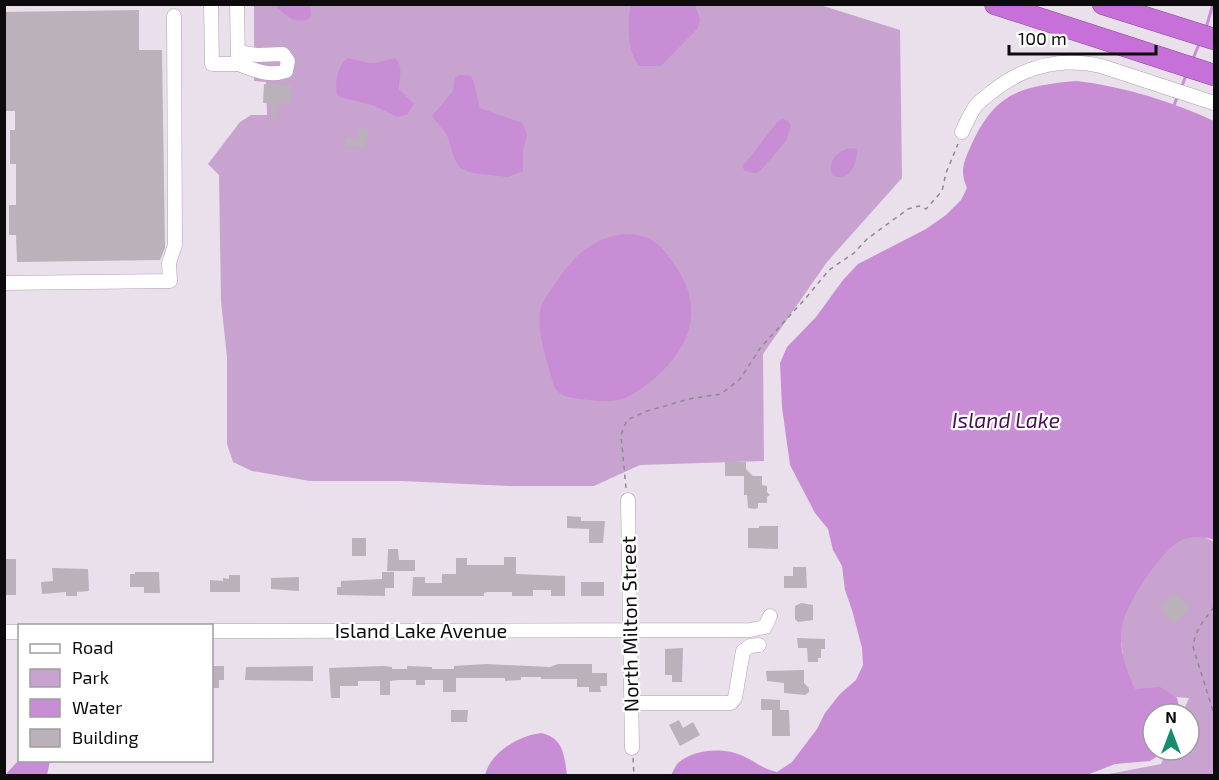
<svg xmlns="http://www.w3.org/2000/svg" width="1219" height="780" font-family="'Exo 2',sans-serif">
  <style>
    .green { fill: #c8a3d0 }
    .water { fill: #c98dd5 }
    .lines { fill: none; stroke-linecap: round; stroke-linejoin: round }
    .stream { stroke: #c98dd5; stroke-width: 3 }
    .building { fill: #bab1bb }
    .minor-casing { stroke: #aba2ac; stroke-width: 15 }
    .highway-casing { stroke: #874d92; stroke-width: 22 }
    .path { stroke: #908991; stroke-width: 1.5; stroke-dasharray: 4.5 4.5; stroke-linecap: butt }
    .minor { stroke: #fff; stroke-width: 14 }
    .highway { stroke: #c870d9; stroke-width: 21 }
    .labels { text-anchor: middle; stroke-width: 4.5; stroke-linejoin: round; paint-order: stroke }
    .street-label { font-size: 20px; fill: #0e0b0f; stroke: #fff }
    .water-label { font-size: 21px; font-style: italic; fill: #481052; stroke: #fff }
  </style>
  <rect width="100%" height="100%" fill="#e9e0eb"/>
  <g class="green">
    <path d="M817,4L900,30L902,178L827,262L763,354L764,461L640,465L594,486H510L401,481H310L252,471L233,462L227,444V357L221,301L219,175L208,164L240,122L251,115H267L266,82L254,81V5Z"/>
    <path d="M1184,526L1214,542V775L1099,776L1161,764L1167,750H1189V714H1182L1189,698L1128,694L1116,602Z"/>
  </g>
  <g class="water">
    <path d="M631,4L695,5L700,19L698,28L661,66H640C627,56 627,19 631,4Z"/>
    <path d="M275,5H310L311,15L307,20C292,23 285,15 275,5Z"/>
    <path d="M348,58C358,60 370,65 380,62C386,61 389,59 395,58C404,66 399,78 399,89L414,104L407,115L398,117L372,105L340,97L337,94C335,81 337,66 348,58Z"/>
    <path d="M461,75L471,76L474,83L480,108L522,123L527,134L523,151V171L508,177L472,173L460,168L454,158L447,135L432,116L453,91L455,77Z"/>
    <path d="M1077,81C1125,87 1171,101 1214,121V540C1203,535 1185,536 1175,544C1157,558 1126,604 1122,626C1118,646 1126,671 1135,689L1160,687L1177,698L1181,714H1153V750H1167L1150,761L1115,764L1087,775H671C673,772 675,766 678,763C696,748 727,747 747,758C759,764 763,769 777,772L792,762L817,729L825,713L840,694L856,680L863,665L862,648L852,610L845,590L842,566L833,550L828,529L815,513L790,465L782,407L780,363L787,347L816,317L843,280L858,264L926,229L946,215L961,200L967,188C960,173 963,163 970,148C994,93 1019,86 1077,81Z"/>
    <path d="M783,119L788,121L791,126L786,141L760,171L755,173L744,171L743,166L778,121Z"/>
    <path d="M855,148L857,150C857,165 850,181 833,176C826,160 839,148 855,148Z"/>
    <path d="M629,234C655,236 662,247 676,267C704,307 691,346 657,376C647,385 634,395 622,399C609,403 594,401 581,399C568,397 560,397 554,386C548,363 537,336 540,312C542,300 549,293 555,284C573,256 595,235 629,234Z"/>
    <path d="M541,733C564,738 564,755 567,775H485C491,752 518,736 541,733Z"/>
    <path d="M19,760L50,761L47,775H5Z"/>
  </g>
  <g class="lines">
    <g class="stream">
      <path d="M1206,28L1213,4"/>
      <path d="M1192,61L1200,42"/>
      <path d="M1181,89L1186,75"/>
      <path d="M1173,108L1178,95"/>
    </g>
  </g>
  <g class="building">
    <path d="M139,10V50H162L165,248L160,260L17,262L16,235H9V205H16V164H10V130H15V111H5L4,12Z"/>
    <path d="M264,84L291,85L290,104H278L277,119H271V103H263Z"/>
    <path d="M358,129H368L365,148L346,146V137L358,139Z"/>
    <path d="M725,462H746V469L753,476H762V485L767,486V492L770,495L767,497V503H758V508L754,509L748,508L747,495H744V476H725Z"/>
    <path d="M567,516L581,517V521H605L603,543H589V529L567,528Z"/>
    <path d="M759,526H778V549L748,548V528H759Z"/>
    <rect x="352" y="538" width="14" height="18"/>
    <path d="M388,549H398L399,560H415V571H387Z"/>
    <path d="M504,557H516V574L565,576V596H551V590H533V596H512V592H487L484,593V596H412L413,577H425V583H442V574H456V558H467V565H504Z"/>
    <rect x="4" y="559" width="12" height="36"/>
    <path d="M793,567H806L807,588H784V576H793Z"/>
    <path d="M52,568L88,569L89,591L77,592V596H66V592L42,594L41,582L53,581Z"/>
    <path d="M135,572H159L160,593H144V587H130V574H135Z"/>
    <path d="M382,572H394V588H385V596L337,595V587H341V581L382,579Z"/>
    <path d="M229,575H240V592H210V580L223,581V578L229,579Z"/>
    <path d="M299,577V591L271,589V578Z"/>
    <rect x="581" y="582" width="23" height="14"/>
    <path d="M1176,593L1189,607V610L1173,624L1161,611L1163,609L1160,606L1172,594L1173,596Z"/>
    <path d="M801,603L813,605V620L798,622L795,619V606Z"/>
    <path d="M797,638L825,639V649H821V658H818V662H808L807,648H798Z"/>
    <path d="M683,648L682,682H672V675H665V649Z"/>
    <path d="M486,664L550,667L558,664H592V673H607V686H600L601,692H589V687H577V679H541V677H521V680L505,681V678H456V692H443V680H425V685H416V680H398L390,681V695H380V681H358V686H340V698H331L329,668L384,666L392,667V669H407V666L432,667V669H454V666Z"/>
    <path d="M212,666H224V680H219V688H212Z"/>
    <path d="M313,666V681L245,680L246,667Z"/>
    <path d="M804,670V683L809,688V692L805,695L784,693V683L767,681L766,671Z"/>
    <path d="M761,699L780,700V710H789L790,736H772V710H761Z"/>
    <path d="M451,710H468L467,722H451Z"/>
    <path d="M679,720L683,728L693,722L700,735L680,746L669,725Z"/>
  </g>
  <g class="lines">
    <g class="minor-casing">
      <g id="minor">
        <path d="M211,4L212,64H238L237,4"/>
        <path d="M238,52L257,55L283,54L288,61L286,71C269,77 255,70 238,64"/>
        <path d="M962,132C966,123 970,114 975,107C979,101 987,96 993,91C1025,66 1061,57 1101,66L1214,103"/>
        <path d="M4,283L170,281L169,263L175,245L174,16"/>
        <path d="M628,500L632,748"/>
        <path d="M212,631L750,630L765,627L770,616"/>
        <path d="M4,632H20"/>
        <path d="M631,703H731L735,698L743,651L750,646L759,645"/>
      </g>
    </g>
    <g class="highway-casing">
      <g id="highway">
        <path d="M995,4L1214,75"/>
        <path d="M1103,4L1214,39"/>
      </g>
    </g>
    <g class="path">
      <path d="M626,488L621,435L627,420L647,411L689,399L721,394L740,379L761,347L805,299L829,270L854,253L867,239L908,209L919,206L926,209L942,191L946,173L958,144"/>
      <path d="M1214,607C1204,620 1195,630 1193,647L1214,714"/>
      <path d="M633,758L634,776"/>
    </g>
    <use href="#minor" class="minor"/>
    <use href="#highway" class="highway"/>
  </g>
  <g class="labels">
    <g class="street-label">
      <text transform="translate(630 624) rotate(-91)" y="7">North Milton Street</text>
      <text x="421" y="638">Island Lake Avenue</text>
    </g>
    <g class="water-label">
      <text x="1006" y="428">Island Lake</text>
    </g>
  </g>
  <rect width="1219" height="780" fill="none" stroke="#0e0b0f" stroke-width="12"/>
  <rect x="18" y="624" width="195" height="138" fill="#ffffff" stroke="#9f9d9f" stroke-width="1.5"/>
  <rect x="30" y="644" width="30" height="9" fill="#ffffff" stroke="#9f9d9f" stroke-width="1.5"/>
  <text x="72" y="654" font-size="18" fill="#0e0b0f">Road</text>
  <rect x="30" y="669" width="30" height="18" fill="#c8a3d0" stroke="#9f9d9f" stroke-width="1.5"/>
  <text x="72" y="684" font-size="18" fill="#0e0b0f">Park</text>
  <rect x="30" y="699" width="30" height="18" fill="#c98dd5" stroke="#9f9d9f" stroke-width="1.5"/>
  <text x="72" y="714" font-size="18" fill="#0e0b0f">Water</text>
  <rect x="30" y="729" width="30" height="18" fill="#bab1bb" stroke="#9f9d9f" stroke-width="1.5"/>
  <text x="72" y="744" font-size="18" fill="#0e0b0f">Building</text>
  <g transform="translate(1171 732)"><circle r="28" fill="#ffffff" stroke="#9f9d9f" stroke-width="1.5"/>
  <path d="M0-4.5L10 22L0 15L-10 22Z" fill="#168d70"/>
  <text y="-9" font-size="16" font-weight="bold" text-anchor="middle" fill="#0e0b0f">N</text>
  </g>
  <path d="M1009 45v9h147v-9" fill="none" stroke="#0e0b0f" stroke-width="3"/>
  <text x="1018" y="45" font-size="18" fill="#0e0b0f" stroke="#ffffff" stroke-width="4.5" paint-order="stroke">100 m</text>
</svg>
